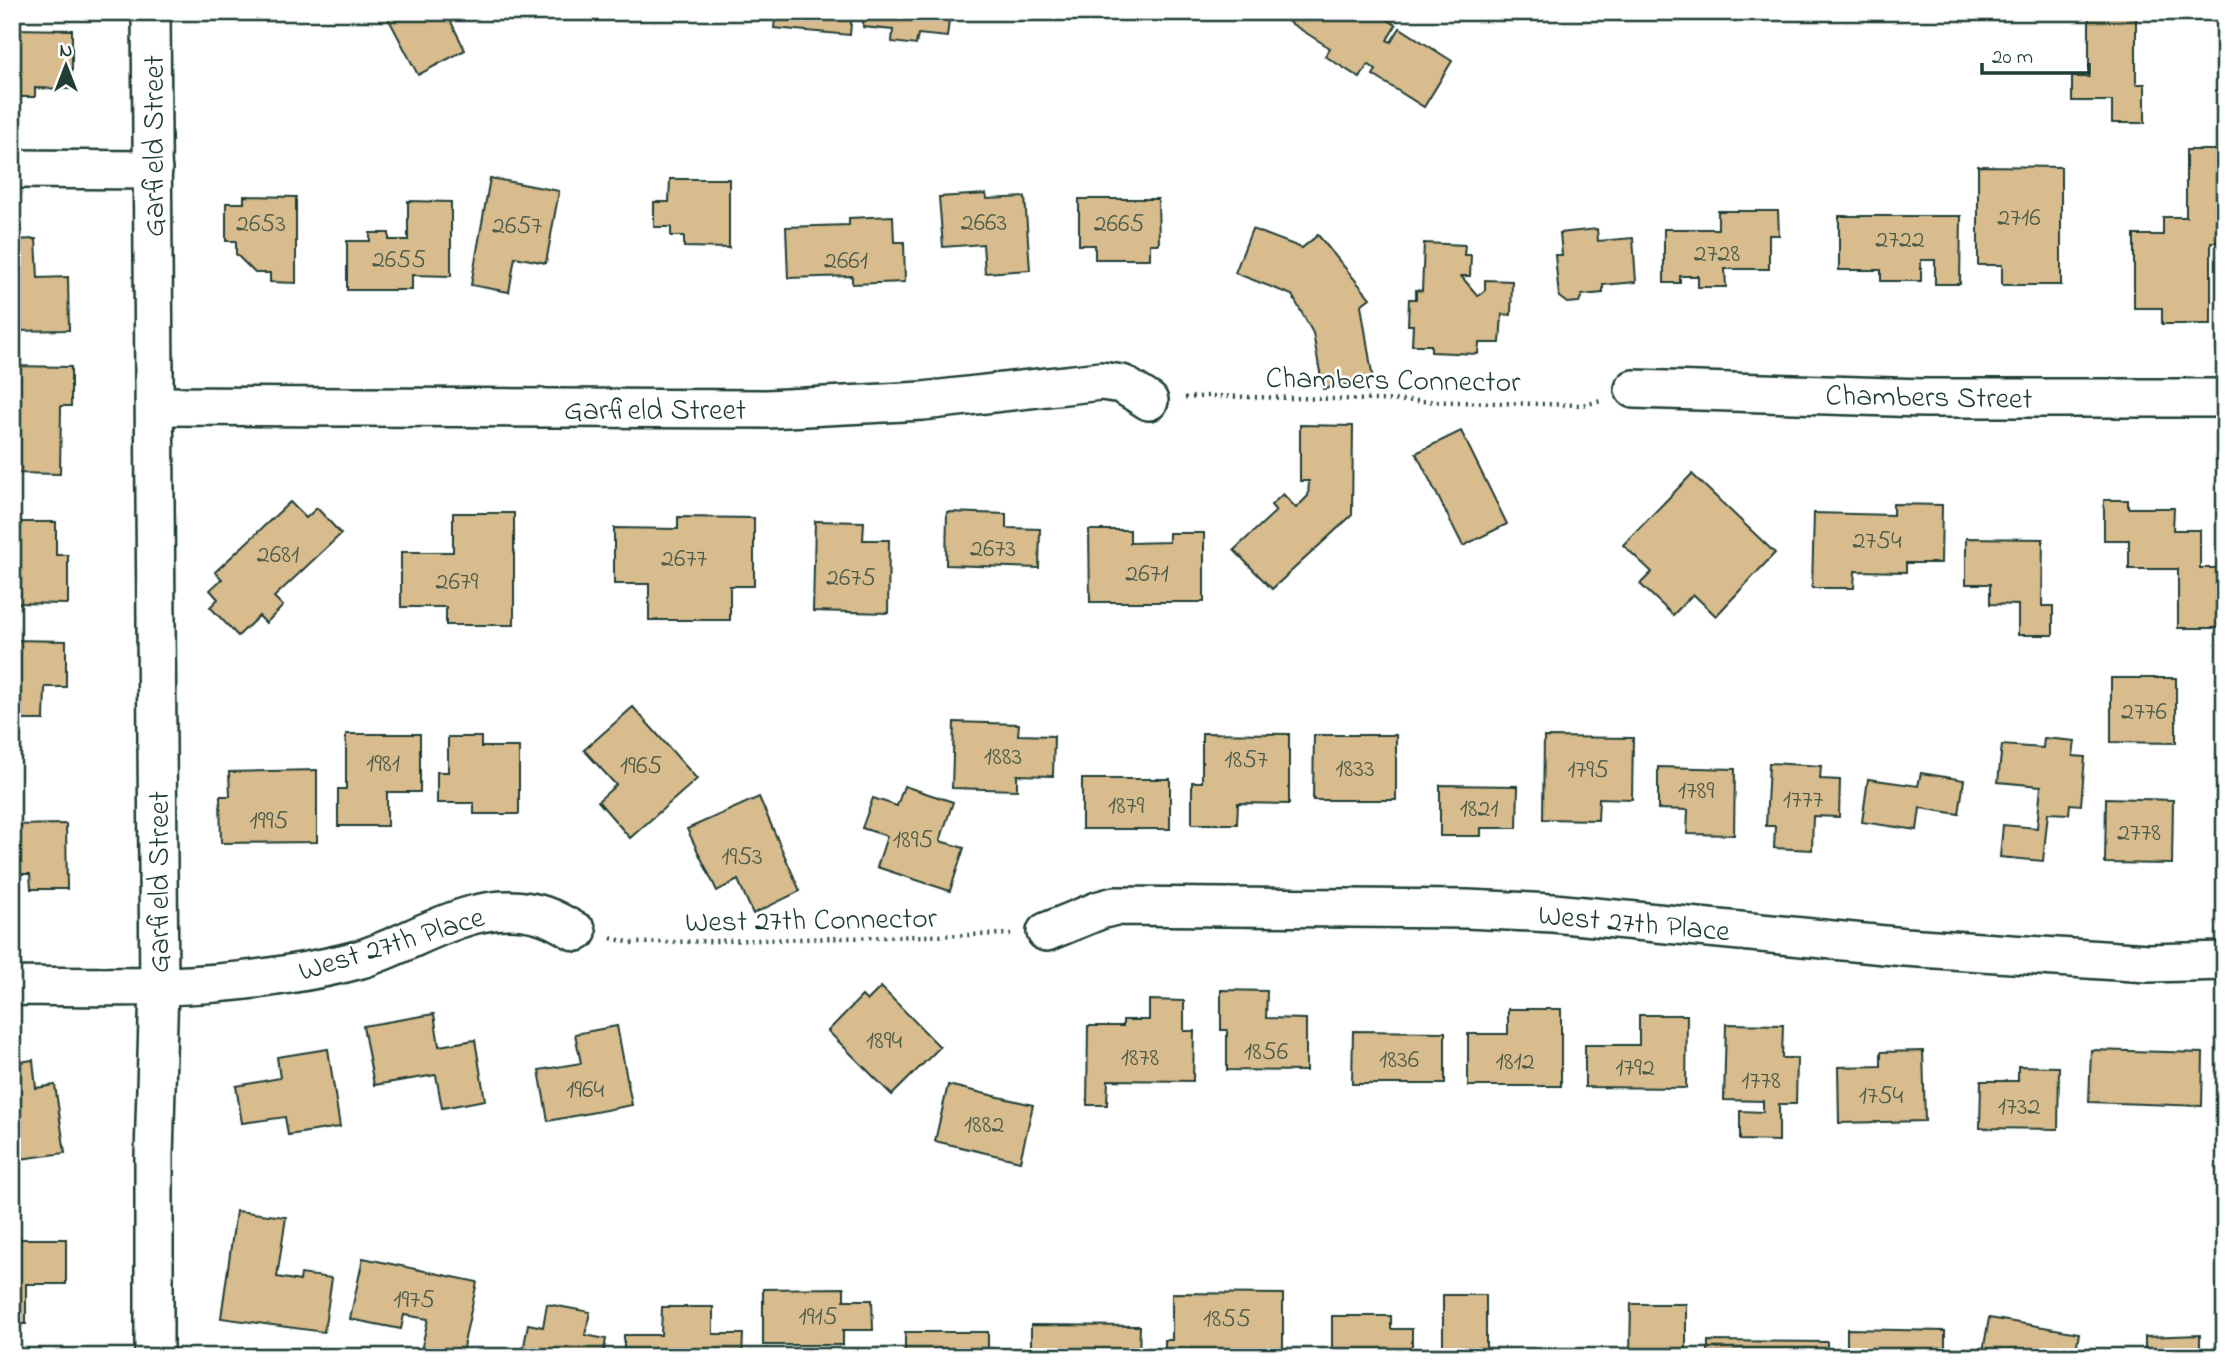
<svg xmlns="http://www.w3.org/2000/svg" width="2237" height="1369" font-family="'Indie Flower',sans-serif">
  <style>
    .building { fill: #d8bc8d; stroke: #1f3d34; stroke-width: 2 }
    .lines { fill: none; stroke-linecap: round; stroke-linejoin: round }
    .minor-casing { stroke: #1f3d34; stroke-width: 42 }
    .path { stroke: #1f3d34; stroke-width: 4.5; stroke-dasharray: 2 5; stroke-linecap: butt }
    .minor { stroke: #fff; stroke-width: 37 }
    .labels { text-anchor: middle; stroke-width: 5; stroke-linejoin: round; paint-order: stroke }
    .number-label { font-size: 26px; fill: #4d5d4a }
    .street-label { font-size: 30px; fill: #1f3d34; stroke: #fff }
  </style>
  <rect width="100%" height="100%" fill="#fff"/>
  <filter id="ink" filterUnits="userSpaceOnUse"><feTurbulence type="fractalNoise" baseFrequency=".0143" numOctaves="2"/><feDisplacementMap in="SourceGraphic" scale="14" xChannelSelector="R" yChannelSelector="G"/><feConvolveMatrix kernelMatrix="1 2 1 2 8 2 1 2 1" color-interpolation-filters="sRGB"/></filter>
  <g filter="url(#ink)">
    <g class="building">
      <path d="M385,12H446L465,50L418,75Z"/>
      <path d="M776,12H852L850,35L774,28Z"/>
      <path d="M864,12H950L947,37L918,34L916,45L892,42L893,30L863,27Z"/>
      <path d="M1273,12H1375L1396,25L1387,40L1391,42L1400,28L1452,61L1424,107L1373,75L1376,70L1368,64L1360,78L1325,56L1330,48Z"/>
      <path d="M2089,12H2136V84H2145V123H2112V101H2072V77H2089Z"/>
      <path d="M12,29L72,30V89L35,88V97H12Z"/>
      <path d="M2186,150H2225V242H2211V324H2162V308H2134V235H2163V217H2186Z"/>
      <path d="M1978,166L2061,167V285H2002V265H1978Z"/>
      <path d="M490,178L559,191L546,263L515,257L509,292L471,285Z"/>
      <path d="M670,179H729V248L684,247V236H671V227H654V202H669Z"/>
      <path d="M986,194L987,199L1025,197L1030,270L985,273L983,244L943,247L939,197Z"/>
      <path d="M244,196L296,197V283L270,282V273H255L236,254V241H226V203H244Z"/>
      <path d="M1079,199H1158L1159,244H1150V259H1095V245H1079Z"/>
      <path d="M408,201L451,202V276L412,275V290H347V241H370V233H389V240H408Z"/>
      <path d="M1718,211H1778L1779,235H1769V269H1725L1726,287H1698V276H1680V283H1664V229H1718Z"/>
      <path d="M893,216L894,242H904L905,282L852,284V276L788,278L786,227L849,225V218Z"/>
      <path d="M1839,216H1961L1960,284H1935V260H1921V281H1881V270H1839Z"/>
      <path d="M1252,229L1302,248L1318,235L1370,298L1361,305L1373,380L1323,389L1313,333L1292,295L1235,273Z"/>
      <path d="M1597,229L1598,241L1633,238L1636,282L1603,285V293L1582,295L1579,302L1567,303L1559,297L1555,255H1562L1560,233Z"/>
      <path d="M36,239L38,278L68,277L69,330L12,331V240Z"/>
      <path d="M1424,243L1465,245L1464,255H1471L1470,276H1461L1478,296L1485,290V280L1512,281L1511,315L1502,314L1500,343H1479L1478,354L1431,352V345H1412L1413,325H1408L1409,299H1416V290L1422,291Z"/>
      <path d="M12,366L71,367V406H61L60,474L12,473Z"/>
      <path d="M1300,425L1353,426L1352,515L1272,589L1234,550L1276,511L1271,505L1283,494L1296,508L1308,496L1309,481H1300Z"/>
      <path d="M1461,431L1507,524L1463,546L1416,453Z"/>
      <path d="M1692,474L1775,553L1716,616L1693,594L1673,615L1640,584L1652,572L1623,545Z"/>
      <path d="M2104,500H2128V508H2174L2173,530H2200V568H2225V628H2178V569H2129V540H2104Z"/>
      <path d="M290,502L306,518L317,508L341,534L274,597L283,606L266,623L259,616L238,636L210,607L218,599L210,590L222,579L215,572Z"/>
      <path d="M1893,504L1942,505L1941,563H1906V572L1855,571L1854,588H1812L1814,513L1893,515Z"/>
      <path d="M947,512L1006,514V528L1040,529L1039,568L946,565Z"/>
      <path d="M453,513H514V625H446V607H401V552H453Z"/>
      <path d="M678,517L754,518V586H730V620H649V584H614V528L678,529Z"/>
      <path d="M815,521L864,522L863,540H889L888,613L813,611Z"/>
      <path d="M12,522H56V555H68V604L12,603Z"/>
      <path d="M1089,530H1130V543L1169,542V533H1204V602H1090Z"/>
      <path d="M1966,538L2043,539L2042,606H2053V635H2018V605L1990,604V584H1966Z"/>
      <path d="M12,640L66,641V687H45L44,720H12Z"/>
      <path d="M2111,678H2176V743L2111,742Z"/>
      <path d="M633,707L697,779L630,838L598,801L616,785L584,750Z"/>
      <path d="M954,722L1019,724L1018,735L1054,736L1053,776L1017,775V790L952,788Z"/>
      <path d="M1202,733L1289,734V804L1238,803L1237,824H1192V782H1202Z"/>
      <path d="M346,734H420V792H387V826H338V789H346Z"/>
      <path d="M1314,735H1396V800H1313Z"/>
      <path d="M448,737H481V747H519V814H474V803H437V772H448Z"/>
      <path d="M1544,737L1633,738L1632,799L1599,798L1598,820L1543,819Z"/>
      <path d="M2044,738L2075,741L2073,756L2085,757L2081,805L2070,804L2069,814L2048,813L2043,861L2000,857L2003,825L2037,828L2041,786L1998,782L2002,745L2043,748Z"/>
      <path d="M1769,763L1821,766L1820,779L1840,780L1839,817L1813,816L1812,850L1774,848L1775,826H1766Z"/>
      <path d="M1658,767L1735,769L1734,835L1687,834L1688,810L1658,809Z"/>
      <path d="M317,770V842L221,843L220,796H230L229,772Z"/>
      <path d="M1921,773L1964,780L1959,814L1920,808L1917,830L1862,822L1868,779L1918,786Z"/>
      <rect x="1082" y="779" width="88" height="50"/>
      <path d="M1440,785L1518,786L1517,828H1481V836H1440Z"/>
      <path d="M904,786L953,802L940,841L964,848L950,891L877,867L887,836L862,828L873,798L897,806Z"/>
      <path d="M759,797L800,891L753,914L738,880L717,891L687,829Z"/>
      <path d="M2106,798L2173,800L2172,864L2105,863Z"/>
      <path d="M66,824L67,889H31L30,874H12V825Z"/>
      <path d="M881,987L940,1047L892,1095L828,1031L862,996L867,1001Z"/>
      <path d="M1221,990L1267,991L1266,1018L1306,1019V1071L1227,1070V1030H1221Z"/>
      <path d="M1149,1000L1184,1001V1031H1194L1193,1081L1108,1080L1107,1105H1087L1088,1026H1123V1020H1149Z"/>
      <path d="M1508,1009H1561V1086H1468V1034H1508Z"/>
      <path d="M434,1014L439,1046L475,1040L485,1100L442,1108L436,1075L374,1085L363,1026Z"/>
      <path d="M1639,1015H1687L1686,1088L1585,1087V1045H1639Z"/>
      <path d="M1726,1024L1783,1025L1782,1058H1797L1796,1104H1779V1141L1740,1140V1111L1763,1112V1101L1724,1100Z"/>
      <path d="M617,1026L632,1105L548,1121L539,1070L581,1063L575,1034Z"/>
      <path d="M1353,1031L1445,1032V1084H1352Z"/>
      <path d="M328,1049L340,1127L288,1135L285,1117L242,1123L236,1086L280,1078L277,1057Z"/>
      <path d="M2091,1050L2203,1053L2202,1106L2089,1102Z"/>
      <path d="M1923,1051L1925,1121L1839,1123L1838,1067L1881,1066V1052Z"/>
      <path d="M33,1060L36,1088L55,1085L65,1153L12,1160V1063Z"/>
      <path d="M2018,1066L2059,1067L2058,1129L1980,1128L1981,1081H2018Z"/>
      <path d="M948,1085L1033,1105L1020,1161L935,1141Z"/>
      <path d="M236,1211L286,1217L277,1277L300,1281L301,1274L332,1278L324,1332L221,1318Z"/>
      <path d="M12,1239H66V1284H26V1324H12Z"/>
      <path d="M363,1258L477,1282L461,1357H449L421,1351L428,1319L404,1315L401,1329L350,1319Z"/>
      <path d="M844,1288V1300H872L873,1330H843V1345H763V1289Z"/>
      <path d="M1172,1293L1283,1294V1351H1214V1357H1165V1340H1172Z"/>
      <path d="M1443,1295H1486V1351H1524V1357H1443Z"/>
      <path d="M547,1304L590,1312L585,1335L606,1339L603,1357H522L528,1324L543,1327Z"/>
      <path d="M1631,1304H1686V1357H1582V1353H1630Z"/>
      <path d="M662,1307H713V1334H743L742,1357H624V1335H661Z"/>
      <path d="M1332,1316H1391V1329H1412V1357H1332Z"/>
      <path d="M1989,1318L2079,1333L2075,1357H1982Z"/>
      <path d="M1031,1325L1140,1326L1139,1357H1031Z"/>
      <path d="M1847,1329L1945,1331V1357H1847Z"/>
      <rect x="905" y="1332" width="83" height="25"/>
      <path d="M2200,1335V1357H2145V1337Z"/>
      <path d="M1708,1341L1827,1342V1357H1708Z"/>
    </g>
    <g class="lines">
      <g class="minor-casing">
        <g id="minor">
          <path d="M151,12L159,987L154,1156V1357"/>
          <path d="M12,169L153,170"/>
          <path d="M1634,389L1924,398H2225"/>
          <path d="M155,406L767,409L923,401L1101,381L1122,384L1149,401"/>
          <path d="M1046,932L1100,910L1115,906L1466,909L1553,913L1905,947L2148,963L2225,961"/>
          <path d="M12,986C103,987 193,990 283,975C309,971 336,966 361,959C419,941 475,896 539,914C552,917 565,926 577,932"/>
        </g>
      </g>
      <g class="path">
        <path d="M1185,398L1209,396L1582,405L1602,401"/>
        <path d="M611,938L632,943L1011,934"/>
      </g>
      <use href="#minor" class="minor"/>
    </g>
  </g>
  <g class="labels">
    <g class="number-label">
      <text x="2019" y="225">2716</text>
      <text x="984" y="230">2663</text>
      <text x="261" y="231">2653</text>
      <text x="1119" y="231">2665</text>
      <text x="517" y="233">2657</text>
      <text x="1900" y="247">2722</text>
      <text x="1717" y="261">2728</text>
      <text x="399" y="267">2655</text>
      <text x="846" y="268">2661</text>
      <text x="1877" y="548">2754</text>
      <text x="993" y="556">2673</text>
      <text x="278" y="562">2681</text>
      <text x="684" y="566">2677</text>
      <text x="1147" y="581">2671</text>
      <text x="851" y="585">2675</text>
      <text x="457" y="589">2679</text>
      <text x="2144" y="719">2776</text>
      <text x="1003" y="764">1883</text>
      <text x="1246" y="767">1857</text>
      <text x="383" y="771">1981</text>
      <text x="641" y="773">1965</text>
      <text x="1355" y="776">1833</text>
      <text x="1588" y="777">1795</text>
      <text x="1696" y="798">1789</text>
      <text x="1803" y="807">1777</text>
      <text x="1126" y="813">1879</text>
      <text x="1479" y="816">1821</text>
      <text x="269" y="828">1995</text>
      <text x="2139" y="840">2778</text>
      <text x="913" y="847">1895</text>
      <text x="742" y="864">1953</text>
      <text x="884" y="1048">1894</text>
      <text x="1266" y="1059">1856</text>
      <text x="1140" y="1065">1878</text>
      <text x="1399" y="1067">1836</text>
      <text x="1515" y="1069">1812</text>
      <text x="1635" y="1075">1792</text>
      <text x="1761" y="1088">1778</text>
      <text x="585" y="1097">1964</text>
      <text x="1881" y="1103">1754</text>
      <text x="2019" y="1114">1732</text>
      <text x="984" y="1132">1882</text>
      <text x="414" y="1307">1975</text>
      <text x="818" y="1324">1915</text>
      <text x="1227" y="1326">1855</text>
    </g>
    <g class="street-label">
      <text transform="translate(153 146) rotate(-90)" y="10">Garfield Street</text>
      <text transform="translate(1393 379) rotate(1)" y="10">Chambers Connector</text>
      <text transform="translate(1929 396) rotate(1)" y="10">Chambers Street</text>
      <text x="655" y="419">Garfield Street</text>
      <text transform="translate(158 882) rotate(-90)" y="10">Garfield Street</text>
      <text transform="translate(811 919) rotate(-1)" y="10">West 27th Connector</text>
      <text transform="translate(1634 922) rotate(5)" y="10">West 27th Place</text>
      <text transform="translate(391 943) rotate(-17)" y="10">West 27th Place</text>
    </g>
  </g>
  <rect width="2237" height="1369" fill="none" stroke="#fff" stroke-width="42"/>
  <rect x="21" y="21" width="2195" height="1327" fill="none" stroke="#1f3d34" stroke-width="2.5" filter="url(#ink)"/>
  <g transform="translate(66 66)" stroke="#ffffff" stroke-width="5" paint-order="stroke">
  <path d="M0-5L12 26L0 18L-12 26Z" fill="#1f3d34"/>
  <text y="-10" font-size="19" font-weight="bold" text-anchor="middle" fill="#1f3d34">N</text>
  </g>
  <path d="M1982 63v10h107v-10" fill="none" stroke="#1f3d34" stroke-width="3.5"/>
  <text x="1992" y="63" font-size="21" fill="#1f3d34" stroke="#ffffff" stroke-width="5" paint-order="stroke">20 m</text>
</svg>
